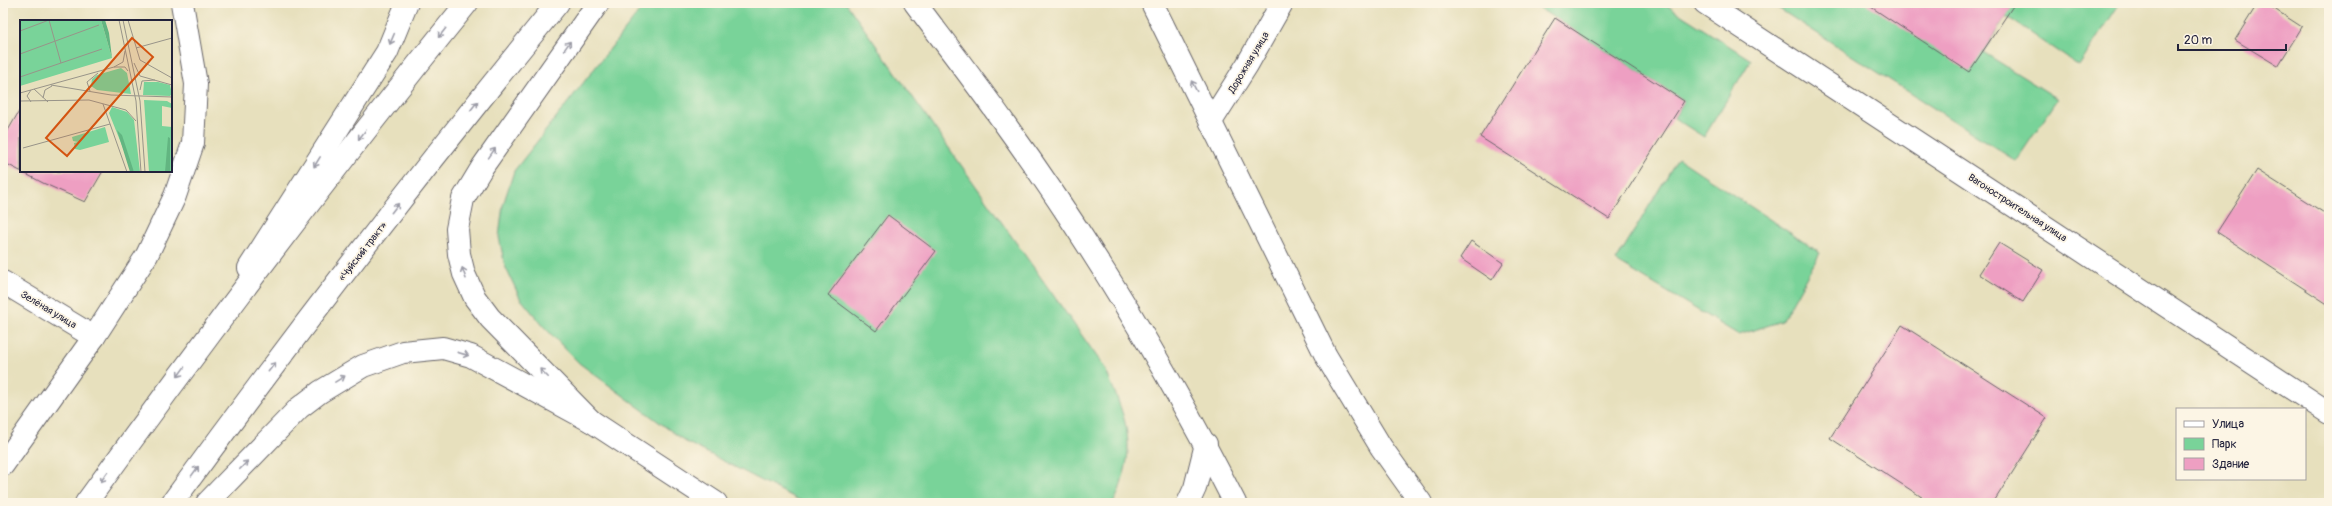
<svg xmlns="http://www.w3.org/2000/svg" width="2332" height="506" font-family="Pangolin,sans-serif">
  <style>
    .green { fill: #79d399; stroke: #4e7a6a }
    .building { fill: #ee9fc2 }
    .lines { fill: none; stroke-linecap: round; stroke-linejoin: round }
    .minor-casing { stroke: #676468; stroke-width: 24 }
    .tertiary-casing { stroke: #676468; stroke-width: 24 }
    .trunk-casing { stroke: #676468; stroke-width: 24 }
    .minor { stroke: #fff; stroke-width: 22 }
    .tertiary { stroke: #fff; stroke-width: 22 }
    .trunk { stroke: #fff; stroke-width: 22 }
    .oneway { stroke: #9c9ca7 }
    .labels { text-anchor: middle; stroke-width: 3.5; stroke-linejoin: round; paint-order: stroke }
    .street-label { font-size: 10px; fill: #22223b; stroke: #fcf5e5 }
    .inset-road { fill: none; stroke: #989489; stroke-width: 1 }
    .view { fill: #d45411; fill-opacity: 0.15; stroke: #d45411; stroke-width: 2 }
    .inset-edge { fill: none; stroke: #22223b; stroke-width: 2 }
  </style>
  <rect width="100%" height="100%" fill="#fcf5e5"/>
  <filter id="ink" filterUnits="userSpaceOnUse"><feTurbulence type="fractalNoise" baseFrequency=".025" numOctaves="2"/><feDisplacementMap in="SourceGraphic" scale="8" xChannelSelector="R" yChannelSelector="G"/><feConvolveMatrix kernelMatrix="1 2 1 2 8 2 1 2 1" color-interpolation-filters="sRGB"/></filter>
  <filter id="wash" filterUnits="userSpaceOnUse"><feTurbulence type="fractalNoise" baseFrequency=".012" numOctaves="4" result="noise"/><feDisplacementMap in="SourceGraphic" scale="16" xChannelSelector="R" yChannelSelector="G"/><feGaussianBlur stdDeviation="0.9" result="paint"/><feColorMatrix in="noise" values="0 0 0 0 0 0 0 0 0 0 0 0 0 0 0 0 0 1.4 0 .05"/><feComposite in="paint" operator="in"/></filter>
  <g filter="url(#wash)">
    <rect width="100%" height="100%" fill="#e7e0bd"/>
    <g class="green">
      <path d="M646,3H846L1105,368C1121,408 1137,438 1122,480C1120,488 1118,496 1113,503H805L686,442L579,363L545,328L520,298L505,266L499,237L503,205L514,171Z"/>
      <path d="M1531,3H1663L1751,60L1704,137L1674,118L1684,101Z"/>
      <path d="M1770,3H2120L2079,66L2006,16L1983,52L2058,99L2016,161Z"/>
      <path d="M1678,158L1820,253L1782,321L1739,335L1616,261Z"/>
    </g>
    <g id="blocks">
      <g class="building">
        <path d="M1865,3H2015L1969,72Z"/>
        <path d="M2258,3H2265L2302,27L2278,66L2235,40Z"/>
        <path d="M1555,18L1684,101L1609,219L1480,137Z"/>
        <path d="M21,108V171H103L85,202L43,183L3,162V139Z"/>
        <path d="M2257,170L2329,216V305L2217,232Z"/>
        <path d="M888,215L936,251L876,331L828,295Z"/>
        <path d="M1471,241L1503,263L1492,280L1460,258Z"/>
        <path d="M1999,243L2043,270L2023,302L1979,274Z"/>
        <path d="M1902,325L2047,418L1993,503H1931L1830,438Z"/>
      </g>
    </g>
  </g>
  <g filter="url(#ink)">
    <use href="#blocks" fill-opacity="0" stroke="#676468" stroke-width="1"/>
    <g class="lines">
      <g class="minor-casing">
        <g id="minor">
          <path d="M1705,3L2329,413"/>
          <path d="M1212,120L1247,65L1282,3"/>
          <path d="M3,282L94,337"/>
        </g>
      </g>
      <g class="tertiary-casing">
        <g id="tertiary">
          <path d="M598,3L483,166L463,199L457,229L459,254L464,274L475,298L490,318L591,421L716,503"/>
          <path d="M915,3C945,43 976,83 1005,124C1092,244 1168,371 1235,503"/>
          <path d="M1152,3L1326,356L1381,447L1421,503"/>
          <path d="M249,268L387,52L407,3"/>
          <path d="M3,465L94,337L147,255L175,196L193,143L196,84L182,3"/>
          <path d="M1188,503L1195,488L1206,444"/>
        </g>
      </g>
      <g class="trunk-casing">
        <g id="trunk">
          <path d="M86,503C209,333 335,166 467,3"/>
          <path d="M172,503C296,333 425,166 558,3"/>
          <path d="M207,503L299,408L320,392L363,366L403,352L443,348L471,356L591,421"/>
        </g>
      </g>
      <use href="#minor" class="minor"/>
      <use href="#tertiary" class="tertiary"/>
      <use href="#trunk" class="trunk"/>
    </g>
    <defs><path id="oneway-shaft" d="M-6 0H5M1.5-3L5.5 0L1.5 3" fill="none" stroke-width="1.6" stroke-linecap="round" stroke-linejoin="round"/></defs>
    <g class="oneway">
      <use href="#oneway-shaft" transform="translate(442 33) rotate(129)"/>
      <use href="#oneway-shaft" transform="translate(392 39) rotate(113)"/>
      <use href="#oneway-shaft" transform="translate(567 46) rotate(-55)"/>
      <use href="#oneway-shaft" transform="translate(1194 86) rotate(-117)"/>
      <use href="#oneway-shaft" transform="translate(474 106) rotate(-51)"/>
      <use href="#oneway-shaft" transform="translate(362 135) rotate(128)"/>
      <use href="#oneway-shaft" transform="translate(492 153) rotate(-55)"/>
      <use href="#oneway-shaft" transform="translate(317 162) rotate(122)"/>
      <use href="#oneway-shaft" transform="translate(395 208) rotate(-52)"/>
      <use href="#oneway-shaft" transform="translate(464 273) rotate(-109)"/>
      <use href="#oneway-shaft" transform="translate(463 354) rotate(16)"/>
      <use href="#oneway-shaft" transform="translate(272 367) rotate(-52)"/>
      <use href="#oneway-shaft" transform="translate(181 372) rotate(126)"/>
      <use href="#oneway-shaft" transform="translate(544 373) rotate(-135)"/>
      <use href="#oneway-shaft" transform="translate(340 379) rotate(-31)"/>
      <use href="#oneway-shaft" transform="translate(244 465) rotate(-46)"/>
      <use href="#oneway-shaft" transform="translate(195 471) rotate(-54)"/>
      <use href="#oneway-shaft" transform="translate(104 477) rotate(126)"/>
    </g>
  </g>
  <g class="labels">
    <g class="street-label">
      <text transform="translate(1248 62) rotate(-59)" y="4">Дорожная улица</text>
      <text transform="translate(2018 207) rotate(33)" y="4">Вагоностроительная улица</text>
      <text transform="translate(362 251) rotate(-52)" y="4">«Чуйский тракт»</text>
      <text transform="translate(49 309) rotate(31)" y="4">Зелёная улица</text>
    </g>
  </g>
  <g transform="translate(20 20)">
    <rect width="152" height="152" fill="#e7e0bd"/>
    <path d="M0,0H81L92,38L0,66ZM101,48L107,53L111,74L77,70L71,66L72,59L77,55ZM124,62H138L150,65L152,74L150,76L123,75ZM124,80L147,81L152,84V88L142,86V106L152,107V152H129ZM92,87L107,92L114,100L120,152H114L109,143L89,93ZM85,107L89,122L60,130L55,129L54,123L58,122L53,121L52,117Z" fill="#79d399"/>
    <path d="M81,0H85L89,13L92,38ZM97,110L102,115L114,152H110ZM148,117L150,118V152H145Z" fill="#62b581"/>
    <path class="inset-road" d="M29,0L41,43M99,0L116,81L121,152M103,0L120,81L125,152M108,0L120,40L152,58M0,11L29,0M116,28L152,18M0,34L79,5M114,43L120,56L152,65M94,47L103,42L105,31M0,57L82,29M31,65L91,75L152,77M14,69L28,82M120,70L122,61L135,60M70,71L67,62L78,53M0,73L94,47H105L108,51M23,78L25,70L32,66M0,81L69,80L106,90L116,101M11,82L7,76L11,70M83,84L107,152M3,128L90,104"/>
    <path class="view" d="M112,18L133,37L47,136L26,118Z"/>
    <rect width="152" height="152" class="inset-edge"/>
  </g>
  <rect width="2332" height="506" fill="none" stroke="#fcf5e5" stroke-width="16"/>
  <rect x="2176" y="408" width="130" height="72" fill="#fcf5e5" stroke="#a5a1a1"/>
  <rect x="2184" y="421" width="20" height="6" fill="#ffffff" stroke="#a5a1a1"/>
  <text x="2212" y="428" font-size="12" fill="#22223b">Улица</text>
  <rect x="2184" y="438" width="20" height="12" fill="#79d399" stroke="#a5a1a1"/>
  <text x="2212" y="448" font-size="12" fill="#22223b">Парк</text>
  <rect x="2184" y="458" width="20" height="12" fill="#ee9fc2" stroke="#a5a1a1"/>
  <text x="2212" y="468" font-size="12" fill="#22223b">Здание</text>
  <path d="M2178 44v6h108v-6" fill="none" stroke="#22223b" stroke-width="2"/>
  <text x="2184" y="44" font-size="12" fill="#22223b" stroke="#fcf5e5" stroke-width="3" paint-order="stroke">20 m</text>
</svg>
